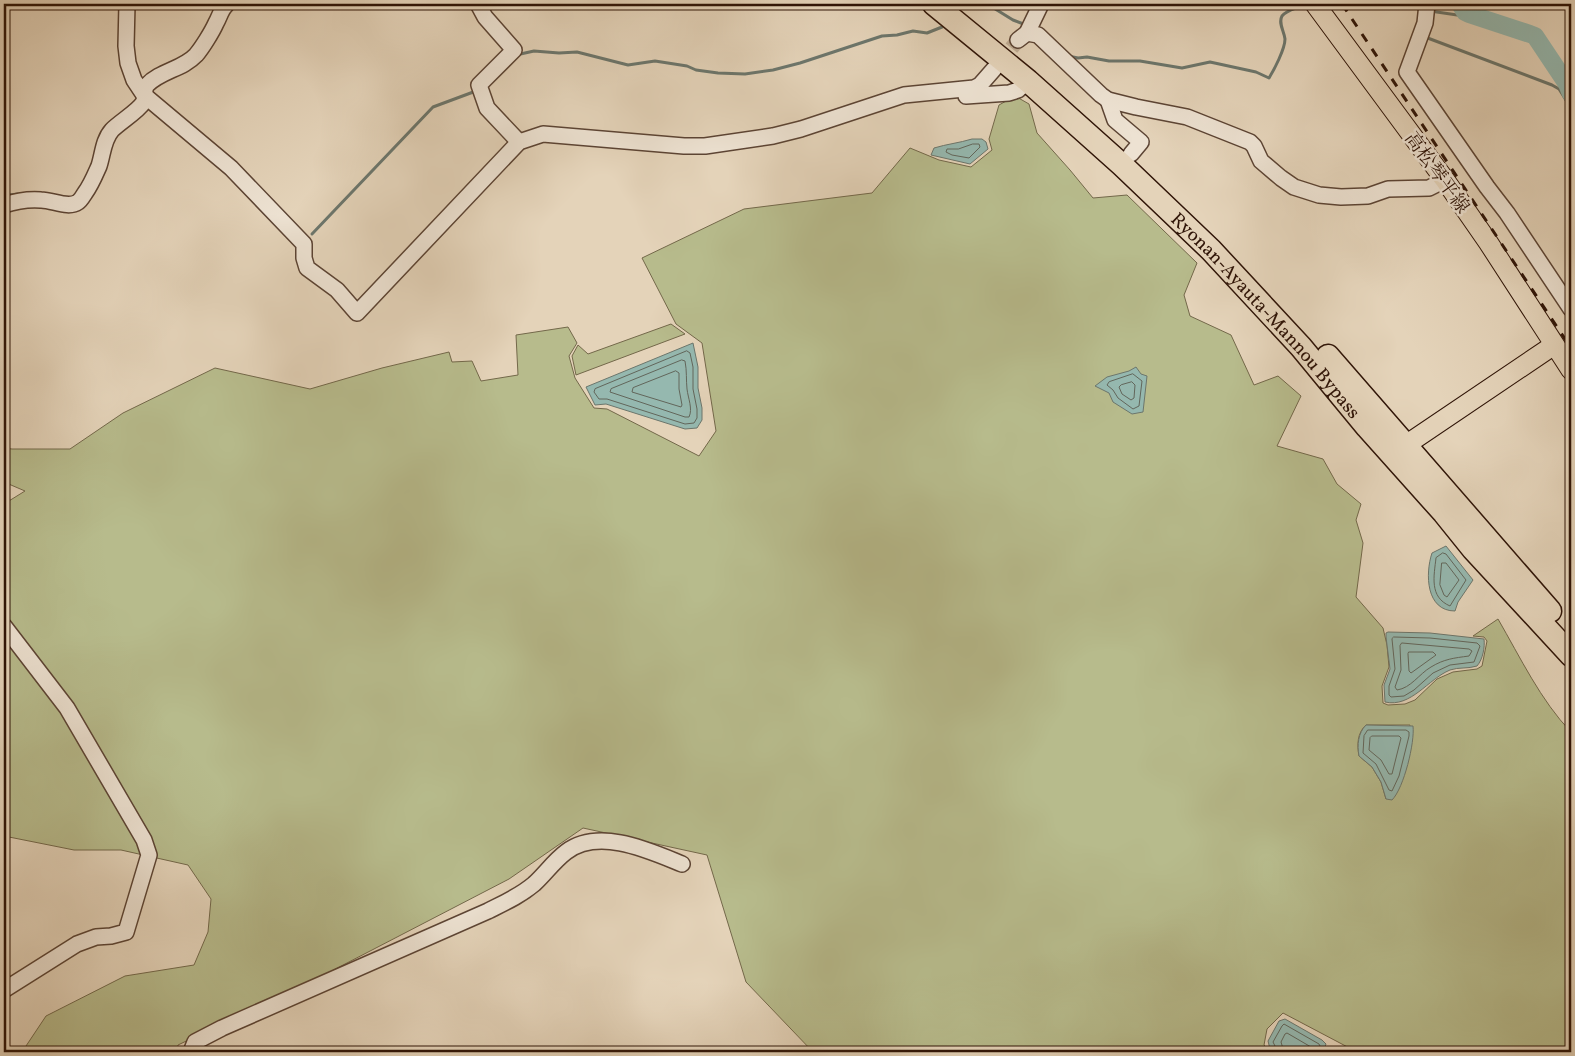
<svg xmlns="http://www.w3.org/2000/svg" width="1575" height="1056" font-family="Vollkorn,'Noto Serif JP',serif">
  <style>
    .green { fill: #b7bb8c; stroke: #73684a; fill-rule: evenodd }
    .water { fill: #95b8af; stroke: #6c766c }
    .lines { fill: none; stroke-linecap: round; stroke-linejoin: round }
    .shore { stroke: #62665b; stroke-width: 1 }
    .stream { stroke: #6c766c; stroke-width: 3 }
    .river { stroke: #95b8af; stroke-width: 18 }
    .minor-tunnel { stroke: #c0ad95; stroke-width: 15; stroke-dasharray: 15 8; stroke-linecap: butt }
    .minor-casing { stroke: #5c4434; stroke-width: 18 }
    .major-casing { stroke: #2f1407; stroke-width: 21 }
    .highway-casing { stroke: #2f1407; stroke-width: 25 }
    .minor { stroke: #ede2d2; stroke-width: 15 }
    .major { stroke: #e4d3b9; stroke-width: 19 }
    .highway { stroke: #e4d3b9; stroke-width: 22 }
    .rail { stroke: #2f1407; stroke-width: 3; stroke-dasharray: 9 9; stroke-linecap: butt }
    .labels { text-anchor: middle; stroke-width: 5; stroke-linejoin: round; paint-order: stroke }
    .street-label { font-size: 19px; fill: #2f1407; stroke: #ede2d2 }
  </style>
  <rect width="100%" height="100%" fill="#e4d3b9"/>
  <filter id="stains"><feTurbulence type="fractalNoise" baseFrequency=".004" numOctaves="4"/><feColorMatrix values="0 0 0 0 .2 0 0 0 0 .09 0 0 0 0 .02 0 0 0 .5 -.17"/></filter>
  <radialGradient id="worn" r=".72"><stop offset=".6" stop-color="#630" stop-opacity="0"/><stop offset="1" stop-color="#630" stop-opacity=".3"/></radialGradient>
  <g class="green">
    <path d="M1015,96L1029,104L1037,133L1070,170L1093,198L1127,195L1197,263L1184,295L1190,316L1231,335L1254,385L1278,376L1301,396L1277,446L1323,459L1337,484L1361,504L1356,520L1363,543L1356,597L1383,628L1387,645L1389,667L1382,686L1383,703L1388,705L1405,704L1415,700L1437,679L1453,672L1477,669L1482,666L1487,641L1484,637L1473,636L1498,619C1520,657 1541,701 1571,732V1052H1357L1283,1013L1267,1029L1264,1045L1270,1052H813L746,982L707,855L583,828L509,879L318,978L178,1045L177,1052H22L46,1016L125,976L194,965L208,932L211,899L188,865L121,850H74L4,836V504L25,491L4,482V448L12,449H70L123,413L215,368L310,389L382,368L449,352L452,362L472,361L481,381L518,375L516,335L568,327L577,343L569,356L575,378L594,408L607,409L699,456L716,431L702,343L676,324L642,258L744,209L872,193L910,148L939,160L971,167L992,150L989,139L999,105ZM1366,725H1410L1386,799L1381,782L1372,767L1359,756C1357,745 1357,733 1366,725Z"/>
    <path d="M671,324L685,334L576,375L572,356L578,345L588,354Z"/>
  </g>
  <g class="water">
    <path d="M972,139H982L986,142L988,149L970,164L931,155L934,148C947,144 959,143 972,139Z"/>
    <path d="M693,343L698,367V388L702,408V420L697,428L685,429L606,404L595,405L586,387Z"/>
    <path d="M1136,367L1141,374L1147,376L1143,412L1132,414L1113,402L1109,393L1095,386L1107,377L1129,371Z"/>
    <path d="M1446,546L1473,580L1458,602L1455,611C1426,611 1425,574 1432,553Z"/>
    <path d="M1388,632L1430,633L1484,639C1485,647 1483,659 1477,666C1468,669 1458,667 1450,670C1428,679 1411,708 1385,702L1384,685L1390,669L1386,637V633Z"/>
    <path d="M1366,725L1413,726C1415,742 1404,788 1392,800L1386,799L1381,782L1372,767L1359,756C1357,745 1358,733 1366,725Z"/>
    <path d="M1285,1019L1322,1040L1326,1044L1323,1052H1275L1270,1049L1268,1041L1279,1021Z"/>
  </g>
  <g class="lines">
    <g class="shore">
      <path d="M973,144H979L980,147L969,158L952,155L946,152L947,149H958Z"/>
      <path d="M687,351L690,353L693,367V389L697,409V418L694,423L685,424L607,399H599L594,392L595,389Z"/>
      <path d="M682,360L685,361C687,371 686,380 687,389C688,398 693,409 689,417H685L610,392L611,389Z"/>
      <path d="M676,371L679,373V389L682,405L681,407L632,392L633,388Z"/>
      <path d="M1133,374L1142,381L1139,406L1133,409L1118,398L1113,390L1107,385L1109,382Z"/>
      <path d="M1132,382L1135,385L1134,398L1131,400L1122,394L1119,387L1121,385Z"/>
      <path d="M1443,553L1446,554L1466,580L1450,606C1429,597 1434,576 1436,558Z"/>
      <path d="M1442,563H1446L1459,580L1447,597L1444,595L1440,585Z"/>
      <path d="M1394,637L1430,638L1477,643L1480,646L1474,662L1450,665L1433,673L1414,690L1404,696L1391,697L1389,695V686L1395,669L1392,639Z"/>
      <path d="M1402,643L1469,649L1472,651L1469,656C1454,658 1444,659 1431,667C1419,674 1411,688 1397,690L1395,687L1401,670L1400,646Z"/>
      <path d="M1409,652H1433L1436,655L1411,673L1409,671L1408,654Z"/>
      <path d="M1368,730H1406L1409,732V736L1399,776L1392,791L1389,790L1376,764L1363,753L1364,736Z"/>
      <path d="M1372,736H1399L1401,738L1392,774H1389L1381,760L1369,750L1370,738Z"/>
      <path d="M1278,1052L1273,1042L1282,1026L1284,1024L1319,1044L1320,1046L1319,1052"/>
      <path d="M1284,1052L1281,1042L1285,1034L1287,1033L1311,1047L1312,1052"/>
    </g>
    <g class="stream">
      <path d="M1385,4L1422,9"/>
      <path d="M1413,4L1420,5L1421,7"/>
      <path d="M990,8L992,7L1013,20L1026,25"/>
      <path d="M1430,11L1464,16L1531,38C1547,53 1555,75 1570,92"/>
      <path d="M1425,37L1552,85L1559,89L1571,108"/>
      <path d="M516,55L534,51L559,53L577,52L628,65L655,61L687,66L696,70L718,73L745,74L773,70L800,63L882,36L897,35L913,31L927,33L942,27"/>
      <path d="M1068,56L1078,58L1087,57L1109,61H1140L1182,68L1210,62L1256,72L1269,78C1274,70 1285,49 1285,39C1284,31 1278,23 1282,16C1286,11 1294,9 1299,7"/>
      <path d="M5,198L9,195L18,194"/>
      <path d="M312,234L433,107L476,91"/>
    </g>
    <path class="river" d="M1460,4L1465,12L1469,14L1530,34L1535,36L1567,84L1571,94"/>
    <path class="minor-tunnel" d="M997,66L1018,40"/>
    <g class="minor-casing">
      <g id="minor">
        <path d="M127,4L126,46L128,63L134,80L144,95L231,168L304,244V258L307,268L337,290L357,313L519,142L543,134L684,146H705L773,136L801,129L904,95L974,88L980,85L994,69"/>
        <path d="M478,4L485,17L514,50L479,85L487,108L519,142"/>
        <path d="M1427,4L1425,23L1407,72L1487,187L1507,213L1571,309"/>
        <path d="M1027,33L1038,35L1101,95L1108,100L1136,107L1187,117L1250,142L1254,146L1261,161L1281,178L1294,187L1319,195L1341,197L1368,196L1388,189L1429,188L1445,180"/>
        <path d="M1018,40L1027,33L1041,4"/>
        <path d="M966,96L1009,93L1018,90L1028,81"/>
        <path d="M1108,100L1115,120L1141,142L1131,154"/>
        <path d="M4,205C16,201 28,199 41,200C53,200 68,209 78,202C81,200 83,196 85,193C91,185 95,175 99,166C103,154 103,140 112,130C120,122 138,111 143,103C146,98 143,90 147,85C160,71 183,69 196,55C202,48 212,32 216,23C220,16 221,9 227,4"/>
        <path d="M4,626L67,708L144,840L149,855L126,932L111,936L96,937L77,944L4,990"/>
        <path d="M191,1052L195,1042L222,1028L488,911C504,903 520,896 534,884C545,874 554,861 566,852C599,827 650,851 682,864"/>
      </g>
    </g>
    <g class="major-casing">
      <g id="major">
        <path d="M1315,4L1445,180L1488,242L1571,370"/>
        <path d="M1394,453L1554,345"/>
      </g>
    </g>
    <g class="highway-casing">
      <g id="highway">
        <path id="s1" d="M934,4L1028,81L1122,165L1211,250L1301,347L1367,427L1444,513L1473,549L1571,655"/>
        <path d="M1328,356L1550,611"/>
      </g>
    </g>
    <use href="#minor" class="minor"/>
    <use href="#major" class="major"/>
    <use href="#highway" class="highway"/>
    <path class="rail" d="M1342,4L1571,348"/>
  </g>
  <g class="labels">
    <g class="street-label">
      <text transform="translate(1438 172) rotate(54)" y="7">高松琴平線</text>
      <text dy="7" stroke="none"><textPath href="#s1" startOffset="456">Ryonan-Ayauta-Mannou Bypass</textPath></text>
    </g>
  </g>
  <rect width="1575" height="1056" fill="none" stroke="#e4d3b9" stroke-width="20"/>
  <rect x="5" y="5" width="1565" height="1046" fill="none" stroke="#2f1407" stroke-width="2.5"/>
  <rect x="10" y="10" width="1555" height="1036" fill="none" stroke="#2f1407"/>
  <rect width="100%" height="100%" filter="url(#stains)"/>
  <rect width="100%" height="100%" fill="url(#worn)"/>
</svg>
